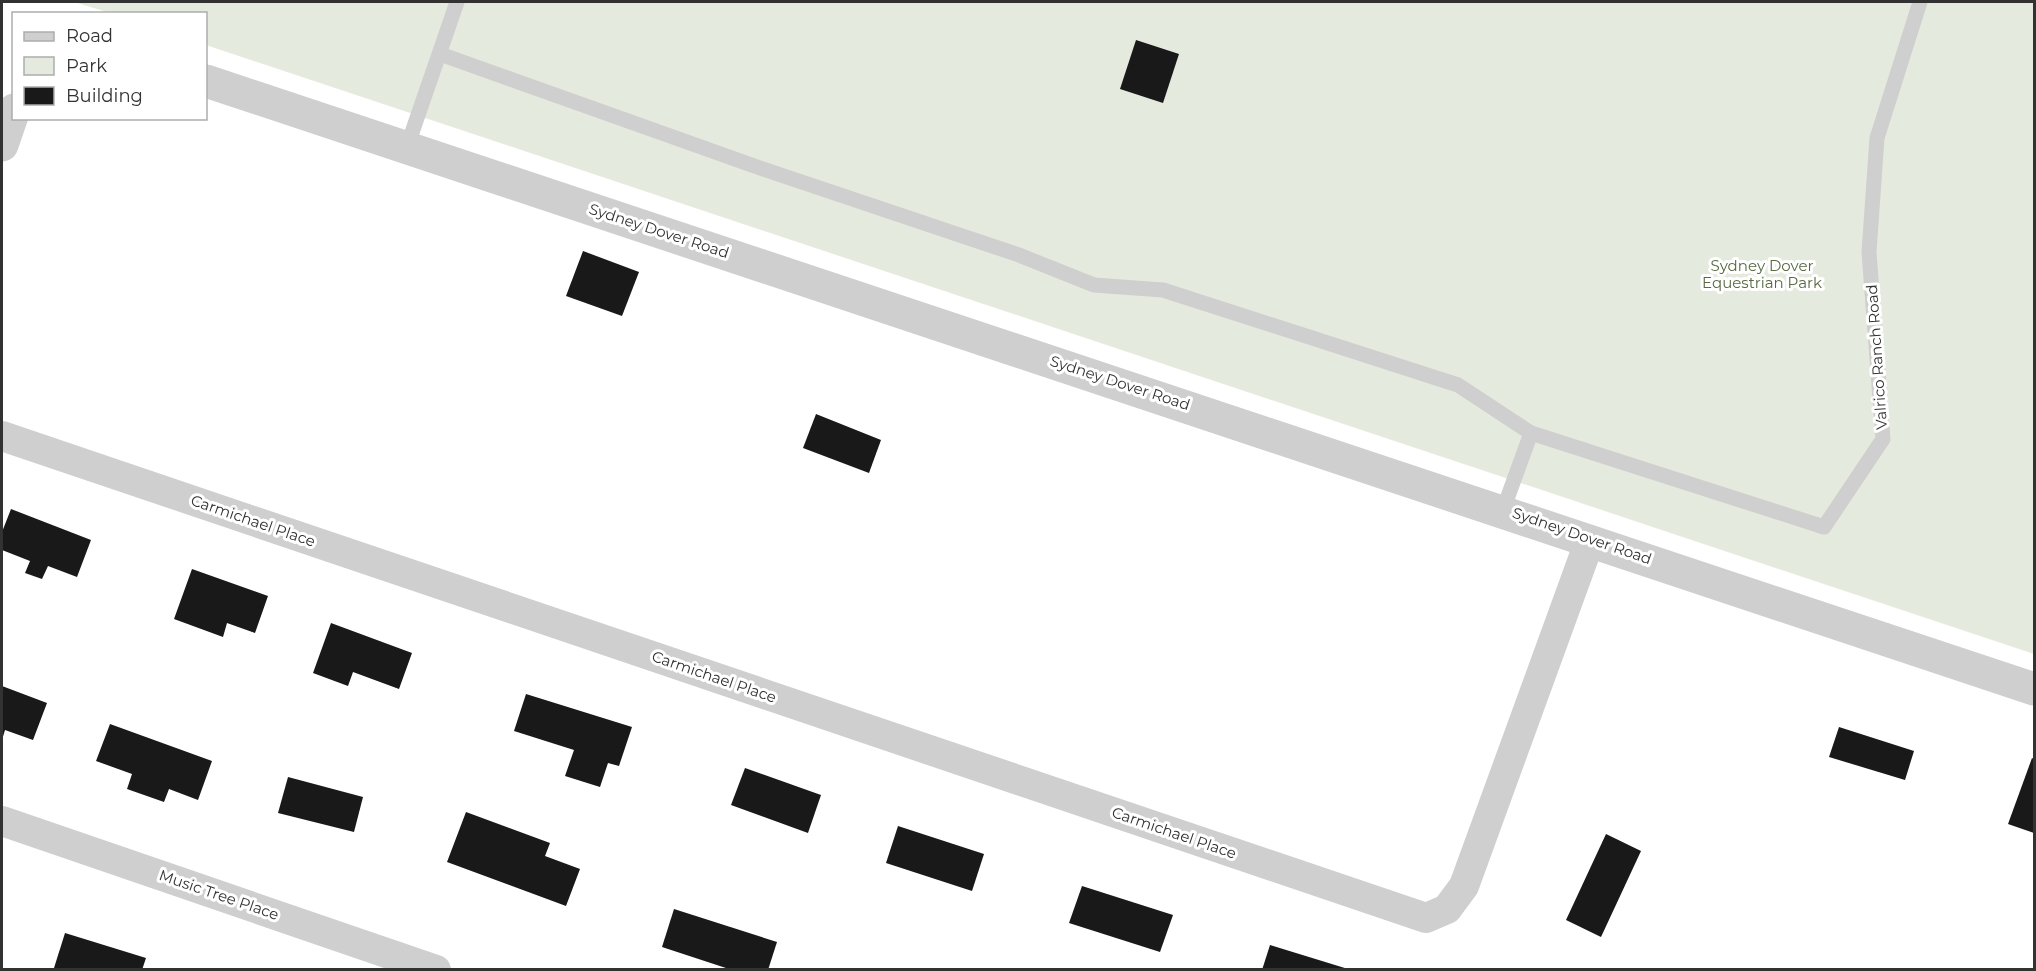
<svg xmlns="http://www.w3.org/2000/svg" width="2036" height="971" font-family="Montserrat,sans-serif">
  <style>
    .green { fill: #e5eade }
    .building { fill: #191919 }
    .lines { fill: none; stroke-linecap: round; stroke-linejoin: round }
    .service { stroke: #cfcfcf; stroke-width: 15 }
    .minor { stroke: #cfcfcf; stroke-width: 30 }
    .tertiary { stroke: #cfcfcf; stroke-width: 33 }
    .labels { text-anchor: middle; stroke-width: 6; stroke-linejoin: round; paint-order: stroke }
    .street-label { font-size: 15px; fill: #323232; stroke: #fff }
    .park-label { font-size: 15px; fill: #576a42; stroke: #fff }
  </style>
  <rect width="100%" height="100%" fill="#fff"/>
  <path class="green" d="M74,2H2034V654L206,45V14L110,13Z"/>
  <g class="building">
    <path d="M1136,40L1179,54L1163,103L1120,89Z"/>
    <path d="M583,251L639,272L622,316L566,296Z"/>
    <path d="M816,414L881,440L869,473L803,448Z"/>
    <path d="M11,509L91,540L77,577L48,566L42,579L25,573L30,561L2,550V532Z"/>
    <path d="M192,569L268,596L255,633L227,623L223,637L174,619Z"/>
    <path d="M331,623L412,653L399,689L353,672L348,686L313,673Z"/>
    <path d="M2,686L47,703L33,740L5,730L2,740Z"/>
    <path d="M526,694L632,727L619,766L608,763L600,787L565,776L574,750L514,731Z"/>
    <path d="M110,724L212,761L198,800L169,789L164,802L127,789L132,774L96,761Z"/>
    <path d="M1839,727L1914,751L1905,780L1829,757Z"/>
    <path d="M2032,758L2034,759V833L2008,824Z"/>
    <path d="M745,768L821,795L808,833L731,805Z"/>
    <path d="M288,777L363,797L354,832L278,813Z"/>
    <path d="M466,812L550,843L545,856L580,869L566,906L447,862Z"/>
    <path d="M898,826L984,854L972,891L886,863Z"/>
    <path d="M1606,834L1641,851L1601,937L1566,920Z"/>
    <path d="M1082,886L1173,915L1160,952L1069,923Z"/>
    <path d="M674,909L777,942L768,970H732L662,947Z"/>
    <path d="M65,933L146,958L142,970L54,968Z"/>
    <path d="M1270,945L1348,969V970H1262Z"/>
  </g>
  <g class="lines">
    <g class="service">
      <path d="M440,54L760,168L1019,255L1094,285L1163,290L1458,385L1531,433"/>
      <path d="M407,147L457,2"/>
      <path d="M1503,510L1531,433L1824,527L1883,439L1869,252L1877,138L1920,2"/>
    </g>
    <g class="minor">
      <path d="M2,436L1426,918L1447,909L1464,886L1590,540"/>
      <path d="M2,821L436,970"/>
    </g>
    <g class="tertiary">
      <path d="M206,81L2034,689"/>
      <path d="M2,145L14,110"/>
    </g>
  </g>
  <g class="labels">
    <g class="street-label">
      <text transform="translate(659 231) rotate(18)" y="5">Sydney Dover Road</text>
      <text transform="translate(1877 357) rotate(-94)" y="5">Valrico Ranch Road</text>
      <text transform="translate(1120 383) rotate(18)" y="5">Sydney Dover Road</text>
      <text transform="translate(253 521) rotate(19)" y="5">Carmichael Place</text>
      <text transform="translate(1582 536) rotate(19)" y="5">Sydney Dover Road</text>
      <text transform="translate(714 677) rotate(19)" y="5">Carmichael Place</text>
      <text transform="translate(1174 833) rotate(19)" y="5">Carmichael Place</text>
      <text transform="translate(219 895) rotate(19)" y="5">Music Tree Place</text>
    </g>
    <g class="park-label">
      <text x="1762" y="271">Sydney Dover<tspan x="1762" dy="17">Equestrian Park</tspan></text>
    </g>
  </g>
  <rect width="2036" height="971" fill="none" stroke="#323232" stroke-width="6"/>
  <rect x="12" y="12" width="195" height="108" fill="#ffffff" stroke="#adadad" stroke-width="1.5"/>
  <rect x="24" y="32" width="30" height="9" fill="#cfcfcf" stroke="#adadad" stroke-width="1.5"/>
  <text x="66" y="42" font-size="18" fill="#323232">Road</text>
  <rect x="24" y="57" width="30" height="18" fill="#e5eade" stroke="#adadad" stroke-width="1.5"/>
  <text x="66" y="72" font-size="18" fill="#323232">Park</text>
  <rect x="24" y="87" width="30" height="18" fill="#191919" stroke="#adadad" stroke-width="1.5"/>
  <text x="66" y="102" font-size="18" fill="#323232">Building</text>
</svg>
